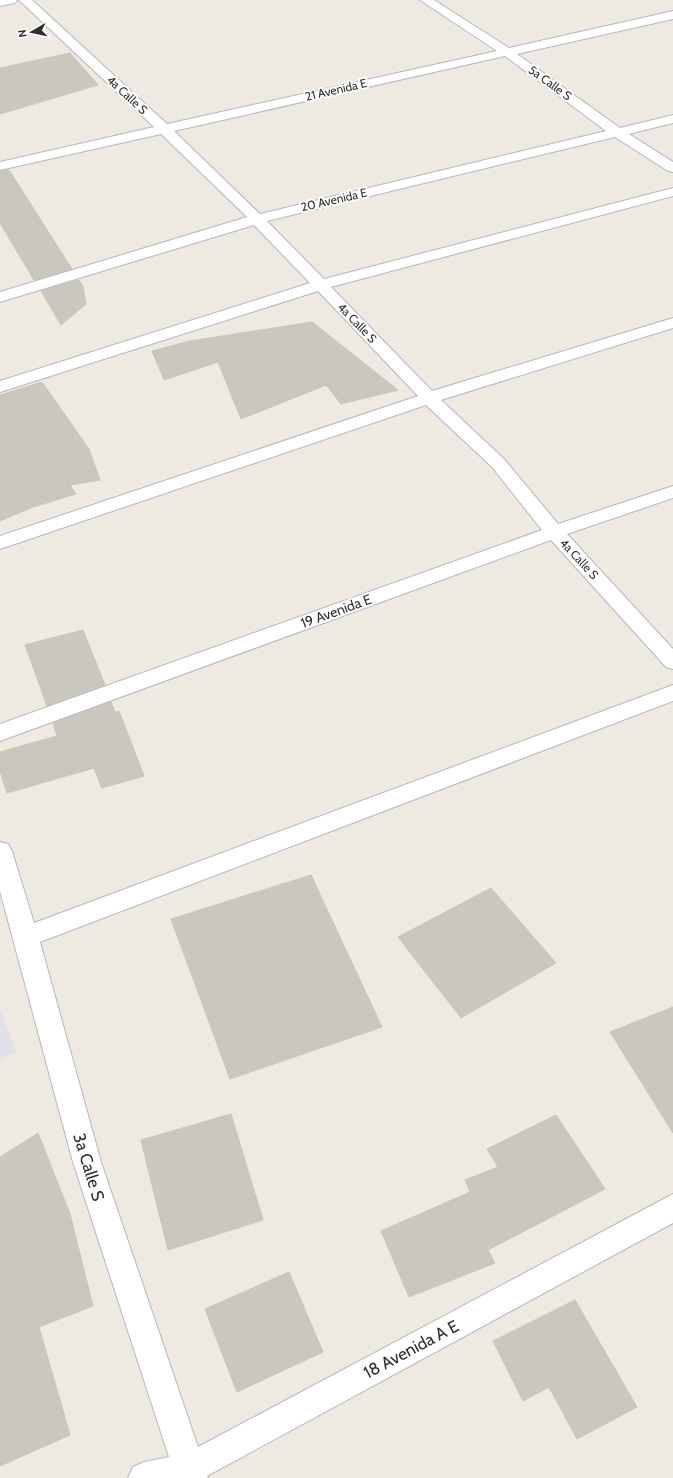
<svg xmlns="http://www.w3.org/2000/svg" width="673" height="1478" font-family="Cabin,sans-serif">
  <style>
    .industrial { fill: #e3e1e8 }
    .building { fill: #cac7bf; stroke: #cac5ba }
    .lines { fill: none; stroke-linecap: round; stroke-linejoin: round }
    .minor-casing { stroke: #b4b7c0; stroke-width: 2 }
    .minor { fill: #fff; fill-rule: evenodd }
    .labels { text-anchor: middle; stroke-width: 4; stroke-linejoin: round; paint-order: stroke }
    .far-street-label { font-size: 12px; fill: #2e2e2e; stroke: #fff }
    .street-label { font-size: 14px; fill: #2e2e2e; stroke: #fff }
    .near-street-label { font-size: 17px; fill: #2e2e2e; stroke: #fff }
  </style>
  <rect width="100%" height="100%" fill="#eee9e1"/>
  <path class="industrial" d="M0,1009L16,1052L0,1061Z"/>
  <g class="building">
    <path d="M70,53L98,85L0,114V68Z"/>
    <path d="M9,170L72,269L34,280L0,223V171Z"/>
    <path d="M79,280L83,287L86,304L61,325L41,291Z"/>
    <path d="M312,322L398,390L341,404L326,385L241,419L218,362L164,380L152,351L190,341Z"/>
    <path d="M42,382L89,449L100,480L70,485L76,494L33,507L0,521V395Z"/>
    <path d="M83,630L105,685L47,706L25,645Z"/>
    <path d="M111,702L115,712L119,711L144,776L102,788L94,768L7,793L0,771V752L57,736L53,723Z"/>
    <path d="M311,875L382,1027L230,1079L171,919Z"/>
    <path d="M491,888L556,963L461,1018L398,937Z"/>
    <path d="M673,1007V1133L610,1032Z"/>
    <path d="M231,1114L263,1220L168,1250L141,1140Z"/>
    <path d="M556,1115L605,1189L488,1250L495,1263L409,1297L381,1231L470,1192L465,1180L498,1167L487,1149Z"/>
    <path d="M38,1133L70,1214L93,1306L39,1327L70,1435L0,1466V1157Z"/>
    <path d="M289,1272L323,1352L237,1392L205,1309Z"/>
    <path d="M575,1300L637,1407L577,1439L549,1387L523,1401L493,1341Z"/>
  </g>
  <g class="lines">
    <g class="minor-casing">
      <g id="minor">
        <path d="M0,0H17L15,3L0,6Z"/>
        <path d="M19,0H32L167,124L497,51L420,0H434L509,48L673,11V19L517,54L620,128L673,115V123L629,134L673,162V172L668,171L615,137L267,221L324,279L673,188V196L331,287L432,391L673,318V328L441,400L504,459L558,524L673,486V498L567,534L673,649V669L666,667L551,540L0,741V724L542,530L492,467L426,405L0,549V536L418,396L318,291L0,392V381L310,283L254,225L0,302V292L247,217L161,134L0,170V162L154,127ZM505,56L606,131L260,214L174,131Z"/>
        <path d="M673,685V701L40,942L101,1162L198,1447L673,1194V1223L207,1476L208,1478H128L133,1467L144,1462L169,1457L73,1162L0,891V842L8,844L12,851L34,923Z"/>
      </g>
    </g>
    <use href="#minor" class="minor"/>
  </g>
  <g class="labels">
    <g class="far-street-label">
      <text transform="translate(550 83) rotate(36)" y="4">5a Calle S</text>
      <text transform="translate(336 90) rotate(-13)" y="4">21 Avenida E</text>
      <text transform="translate(127 95) rotate(43)" y="4">4a Calle S</text>
      <text transform="translate(334 200) rotate(-13)" y="4">20 Avenida E</text>
      <text transform="translate(357 323) rotate(46)" y="4">4a Calle S</text>
      <text transform="translate(579 559) rotate(47)" y="4">4a Calle S</text>
    </g>
    <g class="street-label">
      <text transform="translate(336 611) rotate(-20)" y="5">19 Avenida E</text>
    </g>
    <g class="near-street-label">
      <text transform="translate(89 1167) rotate(73)" y="6">3a Calle S</text>
      <text transform="translate(411 1349) rotate(-28)" y="6">18 Avenida A E</text>
    </g>
  </g>
  <g transform="translate(32 32) rotate(261)" stroke="#ffffff" stroke-width="3" paint-order="stroke">
  <path d="M0-3L7 15L0 10L-7 15Z" fill="#2e2e2e"/>
  <text y="-6" font-size="11" font-weight="bold" text-anchor="middle" fill="#2e2e2e">N</text>
  </g>
</svg>
